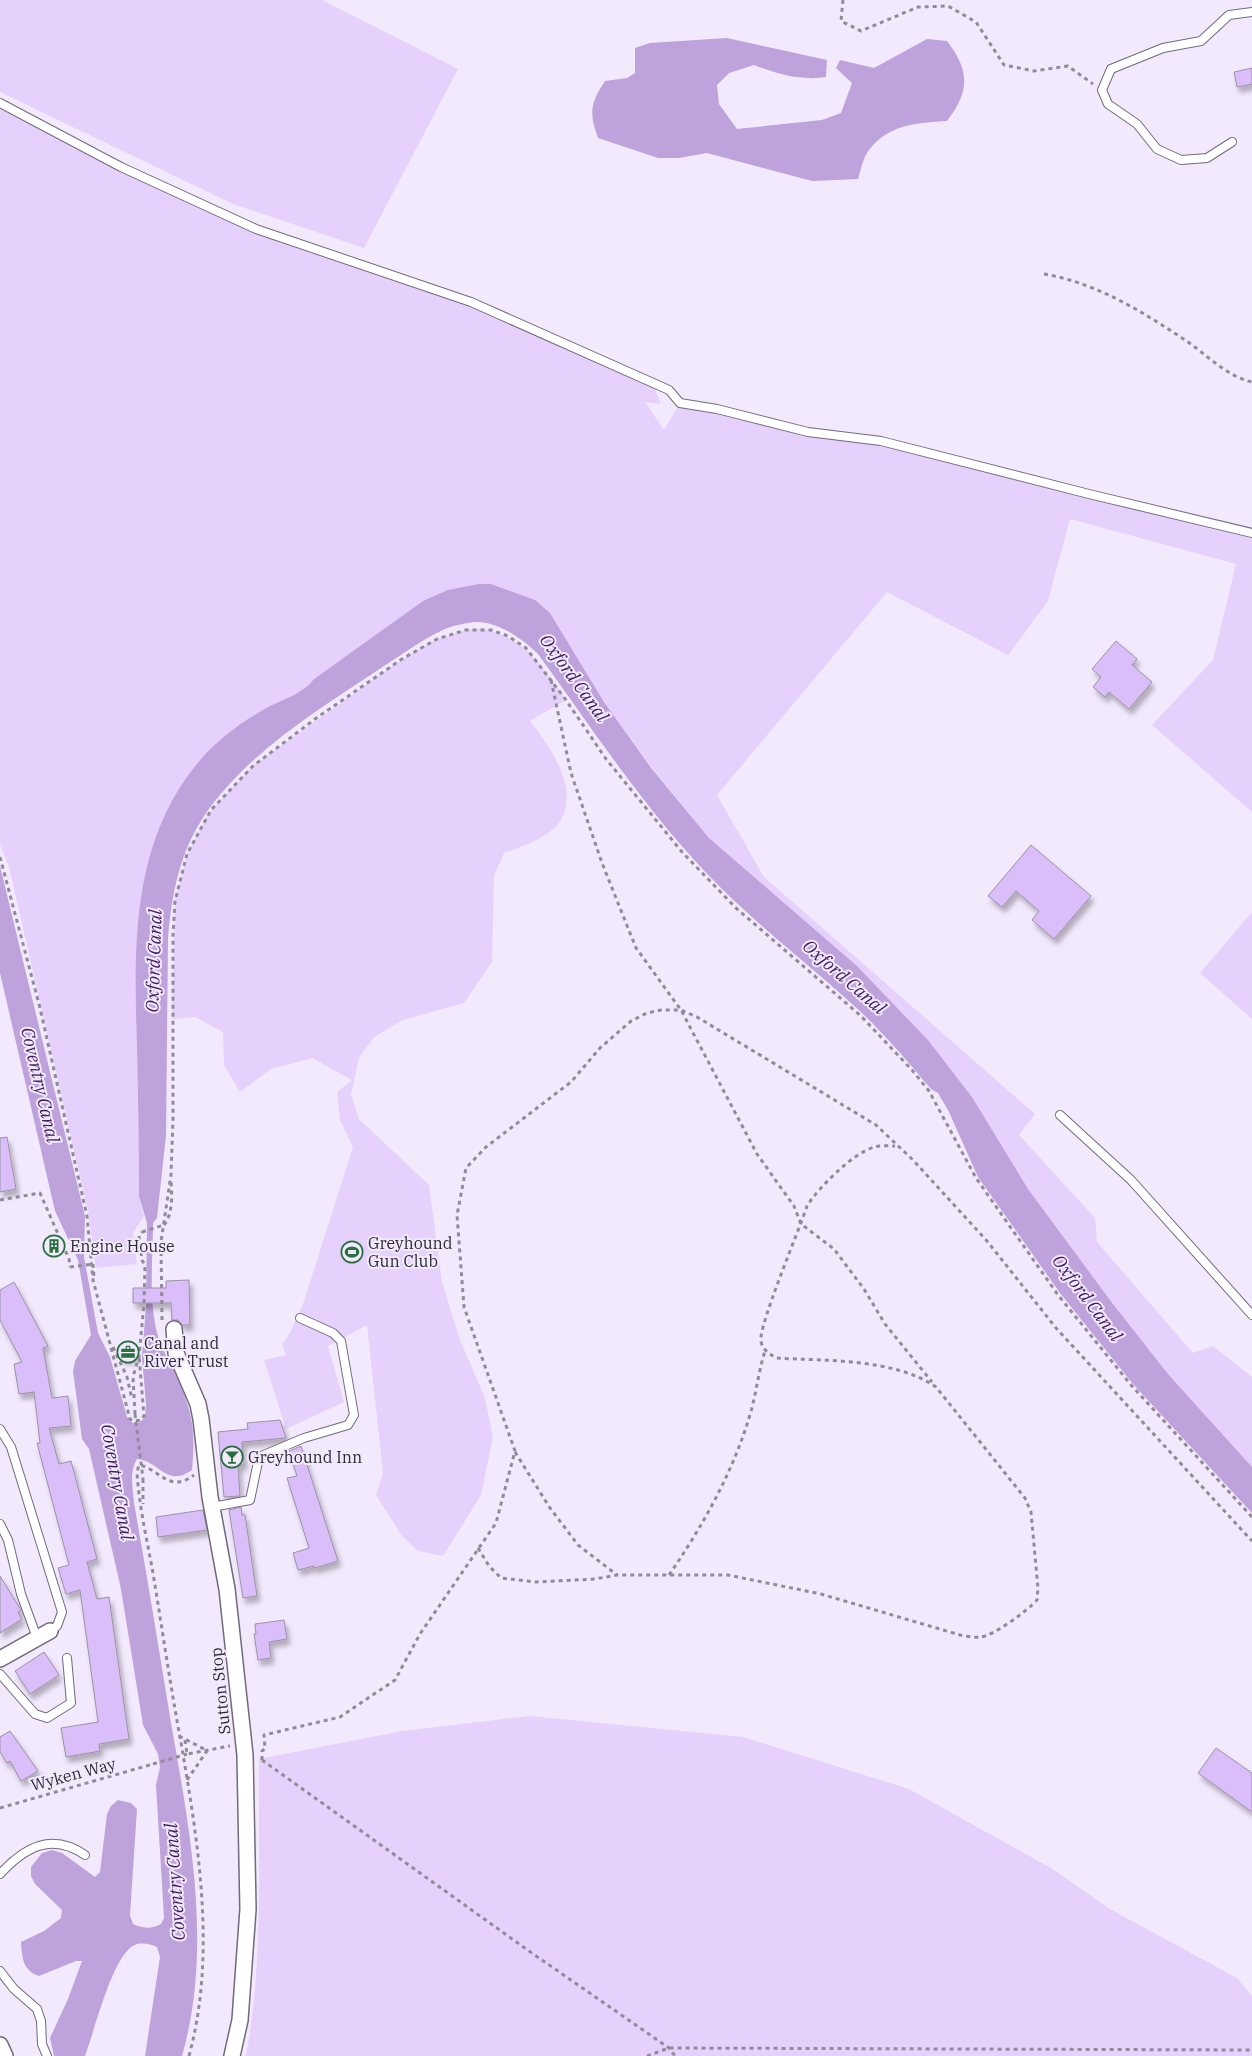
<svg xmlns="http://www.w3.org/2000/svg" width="1252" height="2056" font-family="'IBM Plex Serif',serif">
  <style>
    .green { fill: #e5d1fc }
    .water { fill: #bea2dc }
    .building { fill: #dabef9; stroke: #9a92a4; filter: url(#shadow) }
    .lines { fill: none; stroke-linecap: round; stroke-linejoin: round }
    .service-casing { stroke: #726a7b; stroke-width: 10 }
    .minor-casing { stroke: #726a7b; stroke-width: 18 }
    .path { stroke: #918b99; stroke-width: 3; stroke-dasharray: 4 4; stroke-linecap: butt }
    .service { stroke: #fff; stroke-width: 8 }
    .minor { stroke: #fff; stroke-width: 15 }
    .path-bridge { stroke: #918b99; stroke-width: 3; stroke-dasharray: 4 4; stroke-linecap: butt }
    .labels { text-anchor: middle; stroke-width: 4; stroke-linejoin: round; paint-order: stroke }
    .poi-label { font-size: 16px; fill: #2f2b33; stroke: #f2e9fd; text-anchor: start }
    .street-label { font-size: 16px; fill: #2f2b33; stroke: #f2e9fd }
    .water-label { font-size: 18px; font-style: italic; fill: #411b5f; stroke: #f2e9fd }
  </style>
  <defs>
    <filter id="shadow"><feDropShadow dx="3" dy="5.5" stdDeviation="2.5" flood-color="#0004"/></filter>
  </defs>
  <rect width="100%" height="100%" fill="#f2e9fd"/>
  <g class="green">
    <path d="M0,0H322L458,69L364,248L233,204L0,92Z"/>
    <path d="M0,109L154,186L278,242L478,309L655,389L661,404L645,402L664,430L680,403L807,432L881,441L1252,533V812L1152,725L1213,660L1236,564L1070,519L1048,601L1008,655L887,592L717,795L764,877L1035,1114L1019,1135L1095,1218L1097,1242L1193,1353L1213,1346L1252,1377V1467L1168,1374L1113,1304L1028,1189L972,1097L928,1040L857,966L709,838L653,769L604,702L550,613L423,601L314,679C302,694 286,698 270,706C242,721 215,741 196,765C130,846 134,951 137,1048C138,1098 139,1147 139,1196L144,1216L133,1233L137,1264L96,1268L88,1211L9,867L0,844Z"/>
    <path d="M479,629C524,634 541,666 566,700L530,721C550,747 579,786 561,820C551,837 521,847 504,853L494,876L492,962L464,1003L403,1020L374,1037L359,1058L351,1095L359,1119L429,1185L442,1282L460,1340L485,1398L493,1437L481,1495L443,1556L418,1551L402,1536L376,1495L383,1473L367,1325L328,1346L344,1402L286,1429L264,1360L286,1355L282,1344L290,1333L303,1304L353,1147L340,1120L337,1092L352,1080L312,1058L271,1069L240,1092L224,1065L223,1032L195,1017L172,1019L175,901L187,854L211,810L253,766L402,659L437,639L466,630Z"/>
    <path d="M1252,912V1019L1200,973Z"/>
    <path d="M530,1716L743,1737L909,1789L1051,1868L1110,1909L1237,1978L1252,1996V2056H246C264,1959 258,1857 259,1759L402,1731Z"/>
  </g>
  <g class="water">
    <path d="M727,38L827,60L826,77C803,81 776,74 754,65L729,73L717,85L719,104L737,129L822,120L841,113L852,83L836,68L840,60L874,68L927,39L947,41C970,71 970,91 947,121C917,123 889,124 869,150C863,157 861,170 858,179L812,181L707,153L679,158H658L598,138C589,112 590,104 605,81L627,78L635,73V48L650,43Z"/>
    <path d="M479,584H491L535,600L550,613L604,702L652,769L709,838L857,966L928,1040L972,1097L1028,1189L1113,1304L1168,1374L1252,1467V1513L1133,1384L1060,1293L978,1177L949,1112L938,1093L931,1089C909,1063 887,1037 862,1013C817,971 767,933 723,890C651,819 597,735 538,654C523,639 498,621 475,622C465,623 455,625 445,629C424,638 403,654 384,666C336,698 284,730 243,770C226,787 210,805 198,826C178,860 171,900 168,939L166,1135L157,1218L153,1223C153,1259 148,1301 158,1336C161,1348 169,1360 174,1371C192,1410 196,1426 192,1470C166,1488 160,1461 137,1459C129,1471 133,1489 134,1503C147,1576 159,1649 171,1723C190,1831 213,1948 182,2056H145L160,1957L157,1947C147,1943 136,1941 128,1950C109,1970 95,2029 85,2056H54L50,2038L68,1999L82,1961H76L39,1976C23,1971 22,1958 21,1942L44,1931L61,1918L62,1910L35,1884L31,1876V1867L42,1853L52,1850L62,1853L95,1877L100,1872L107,1814L111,1806L118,1800L131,1803L137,1809L130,1915L133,1924C144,1929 151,1929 161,1924L164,1918L156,1785L160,1767L158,1754L143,1725L121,1589L89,1449L82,1439L73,1371L75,1361L91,1335L78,1260L55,1211L0,973V866L85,1216L84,1257L98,1333L110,1357L127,1417L133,1423H138L145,1418L146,1404L142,1357L146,1306L147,1223L139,1196C139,1147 138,1098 137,1048C134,951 130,846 196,765C215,741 242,721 270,706C286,698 302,694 314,679L423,601L448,590Z"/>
  </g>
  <g class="building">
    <path d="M1252,68V84L1237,87L1234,72Z"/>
    <path d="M1116,641L1137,659L1132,665L1152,682L1129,709L1109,692L1105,697L1093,687L1101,677L1092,669Z"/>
    <path d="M1031,845L1091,896L1054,939L1032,920L1039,911L1016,891L1002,907L988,896Z"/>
    <path d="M7,1137L16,1189L0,1192V1138Z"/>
    <path d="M189,1280L190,1325H182L178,1320H172L171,1303H133V1288H166V1281Z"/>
    <path d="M14,1282L48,1346L43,1348L52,1398L68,1396L71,1426L49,1428L59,1464L71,1461L97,1559L87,1562L97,1599L109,1597L129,1739L99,1744L100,1751L66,1757L61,1728L98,1722L80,1590L66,1594L58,1568L69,1565L37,1443H40L34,1392L19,1394L14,1364L22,1362L0,1320V1290Z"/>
    <path d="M134,1344L136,1357L122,1359L121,1346Z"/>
    <path d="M280,1420L286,1438L242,1442L244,1465H238L240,1496L224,1497L218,1432L248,1429L247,1423Z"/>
    <path d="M301,1446L338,1561L315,1568L314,1566L298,1570L293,1553L309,1548L287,1478L297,1476L289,1451Z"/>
    <path d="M241,1507L242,1515H245L257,1596L243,1598L229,1510Z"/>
    <path d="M203,1510L207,1530L158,1537L156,1517Z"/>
    <path d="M0,1576L21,1610L18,1612L22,1619L0,1633Z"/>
    <path d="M284,1620L287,1639L269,1642L271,1658L258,1660L254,1634H256L255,1624Z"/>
    <path d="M44,1652L59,1675L30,1694L15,1671Z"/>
    <path d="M10,1731L38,1771L21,1781L10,1761L7,1763L0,1752V1737Z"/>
    <path d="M1216,1748L1252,1773V1812L1198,1773Z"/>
  </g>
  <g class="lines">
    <g class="service-casing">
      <g id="service">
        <path d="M0,103L121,167L256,229L471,302L669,390L680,403L717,409L808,432L881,441L1089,494L1252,533"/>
        <path d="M1232,142L1207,158L1181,160L1157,149L1137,124L1108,104L1102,90L1111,69L1163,48L1201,41L1229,15L1252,12"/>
        <path d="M1060,1115L1131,1180L1252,1315"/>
        <path d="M0,1429L11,1447L62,1612L57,1626L50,1631"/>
        <path d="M212,1507L250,1500L259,1457L304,1438L348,1425L354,1415L341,1341L333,1333L300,1318"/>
        <path d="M0,1524L8,1540L21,1594L37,1638"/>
        <path d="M0,1674L35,1714L47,1718L71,1703L67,1658"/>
        <path d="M0,1874C25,1847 52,1832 85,1855"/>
        <path d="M0,1971L14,1989L37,2009L41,2021L42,2044L47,2056"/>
      </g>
    </g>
    <g class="minor-casing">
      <g id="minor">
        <path d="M174,1329L176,1353L198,1404L201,1419L210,1497L227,1589L245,1755L248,1909L240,2020L232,2056"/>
        <path d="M0,1659L50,1631"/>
        <path d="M0,2045L5,2056"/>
      </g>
    </g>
    <g class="path">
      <path d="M843,0L841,21L861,31L918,7L948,6L976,22L1004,65L1034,71L1068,66L1093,84"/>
      <path d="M1044,274C1097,283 1143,312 1188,342C1208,356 1228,377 1252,382"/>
      <path d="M551,680L571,773L602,863L636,948L681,1010L757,1154L794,1206L801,1224L834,1249L864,1289L885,1324L932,1382"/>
      <path d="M0,857L40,1008L87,1216L93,1280L130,1419L133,1421L141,1420L144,1416L139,1356"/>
      <path d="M0,1200L40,1193L69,1259L70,1267"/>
      <path d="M164,1225C173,1214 172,1195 171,1181"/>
      <path d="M93,1264L94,1277"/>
      <path d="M162,1320L161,1242L171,1175L173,1120V935L175,901L187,854L211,810L253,766L315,719L402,659L437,639L466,630H491L508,636L526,648L566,700L606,759L682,852L736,908L861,1016L912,1070L929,1091L976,1178L1058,1295L1131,1385L1252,1517"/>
      <path d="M113,1347L127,1377L132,1399"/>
      <path d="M135,1414L133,1377L139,1356L144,1304L145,1266L142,1260L139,1236L142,1232"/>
      <path d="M515,1452L550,1508L578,1545L617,1575"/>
      <path d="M143,1479V1504"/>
      <path d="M478,1548L489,1566L501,1578L536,1582L595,1579L617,1575H728L821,1594L960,1635C966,1636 974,1638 980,1637C994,1636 1028,1610 1037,1600L1038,1588L1031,1512L1025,1498L936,1387C894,1358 825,1361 776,1358C769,1353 762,1350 761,1341C758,1327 800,1228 807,1206C818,1188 855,1151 875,1147C881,1145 889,1146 895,1146"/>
      <path d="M669,1575C702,1527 732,1474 749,1418C756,1396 758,1373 765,1351"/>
      <path d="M179,1736L206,1750"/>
      <path d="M185,1740L187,1754L230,1746"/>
      <path d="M262,1760V1751L265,1749L264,1735L340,1717L395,1680L420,1634L496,1523L515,1451L464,1307L457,1215L466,1168L486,1147L571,1082L600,1048L631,1021L647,1013L661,1010H681L697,1017L876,1125L913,1160L987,1241L1056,1328L1252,1541"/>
      <path d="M262,1760L529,1951L669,2048L675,2056"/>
      <path d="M187,1780L207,1751"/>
      <path d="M0,1808L153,1764"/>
      <path d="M189,2056C217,1953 198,1841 180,1737C170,1683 162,1628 153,1573C147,1540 139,1506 137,1472L139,1465C160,1469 169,1494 194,1475"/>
      <path d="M647,2056L669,2048L1252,2050"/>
    </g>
    <use href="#service" class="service"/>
    <use href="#minor" class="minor"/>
    <g class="path-bridge">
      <path d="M142,1232L164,1225"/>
      <path d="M70,1267L93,1264"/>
      <path d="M135,1414L143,1479"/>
      <path d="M153,1764L187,1754"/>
    </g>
  </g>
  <defs>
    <g id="building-ring" transform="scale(1.125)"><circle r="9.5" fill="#f2e9fd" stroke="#28713e" stroke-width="1.5"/><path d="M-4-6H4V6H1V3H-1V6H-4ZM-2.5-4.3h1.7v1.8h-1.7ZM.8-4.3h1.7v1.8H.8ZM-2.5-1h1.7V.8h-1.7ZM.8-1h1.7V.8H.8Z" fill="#28713e"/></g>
    <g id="stadium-ring" transform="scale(1.125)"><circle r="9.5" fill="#f2e9fd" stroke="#28713e" stroke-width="1.5"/><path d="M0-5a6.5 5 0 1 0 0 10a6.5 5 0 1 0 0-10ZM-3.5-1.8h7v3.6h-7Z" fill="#28713e"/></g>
    <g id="office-ring" transform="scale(1.125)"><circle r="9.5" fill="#f2e9fd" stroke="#28713e" stroke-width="1.5"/><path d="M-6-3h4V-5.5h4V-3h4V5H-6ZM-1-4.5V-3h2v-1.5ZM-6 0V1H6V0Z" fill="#28713e"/></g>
    <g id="bar-ring" transform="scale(1.125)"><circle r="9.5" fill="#f2e9fd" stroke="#28713e" stroke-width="1.5"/><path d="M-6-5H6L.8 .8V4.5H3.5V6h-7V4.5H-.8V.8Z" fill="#28713e"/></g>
  </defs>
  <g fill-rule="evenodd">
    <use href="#building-ring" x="54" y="1246"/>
    <use href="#stadium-ring" x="352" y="1252"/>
    <use href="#office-ring" x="128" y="1352"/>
    <use href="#bar-ring" x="232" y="1457"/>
  </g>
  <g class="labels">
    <g class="poi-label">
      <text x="368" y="1249">Greyhound<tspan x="368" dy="18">Gun Club</tspan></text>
      <text x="70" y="1252">Engine House</text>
      <text x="144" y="1349">Canal and<tspan x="144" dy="18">River Trust</tspan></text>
      <text x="248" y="1463">Greyhound Inn</text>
    </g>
    <g class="street-label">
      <text transform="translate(220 1691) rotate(-96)" y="6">Sutton Stop</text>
      <text transform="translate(73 1774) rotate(-15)" y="6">Wyken Way</text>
    </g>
    <g class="water-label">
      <text transform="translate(574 678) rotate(54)" y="6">Oxford Canal</text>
      <text transform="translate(154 961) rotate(-88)" y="6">Oxford Canal</text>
      <text transform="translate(844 977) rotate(41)" y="6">Oxford Canal</text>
      <text transform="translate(40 1085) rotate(77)" y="6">Coventry Canal</text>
      <text transform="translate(1087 1298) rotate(53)" y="6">Oxford Canal</text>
      <text transform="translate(117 1482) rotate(80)" y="6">Coventry Canal</text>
      <text transform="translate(175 1882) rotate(-94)" y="6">Coventry Canal</text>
    </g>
  </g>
</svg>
